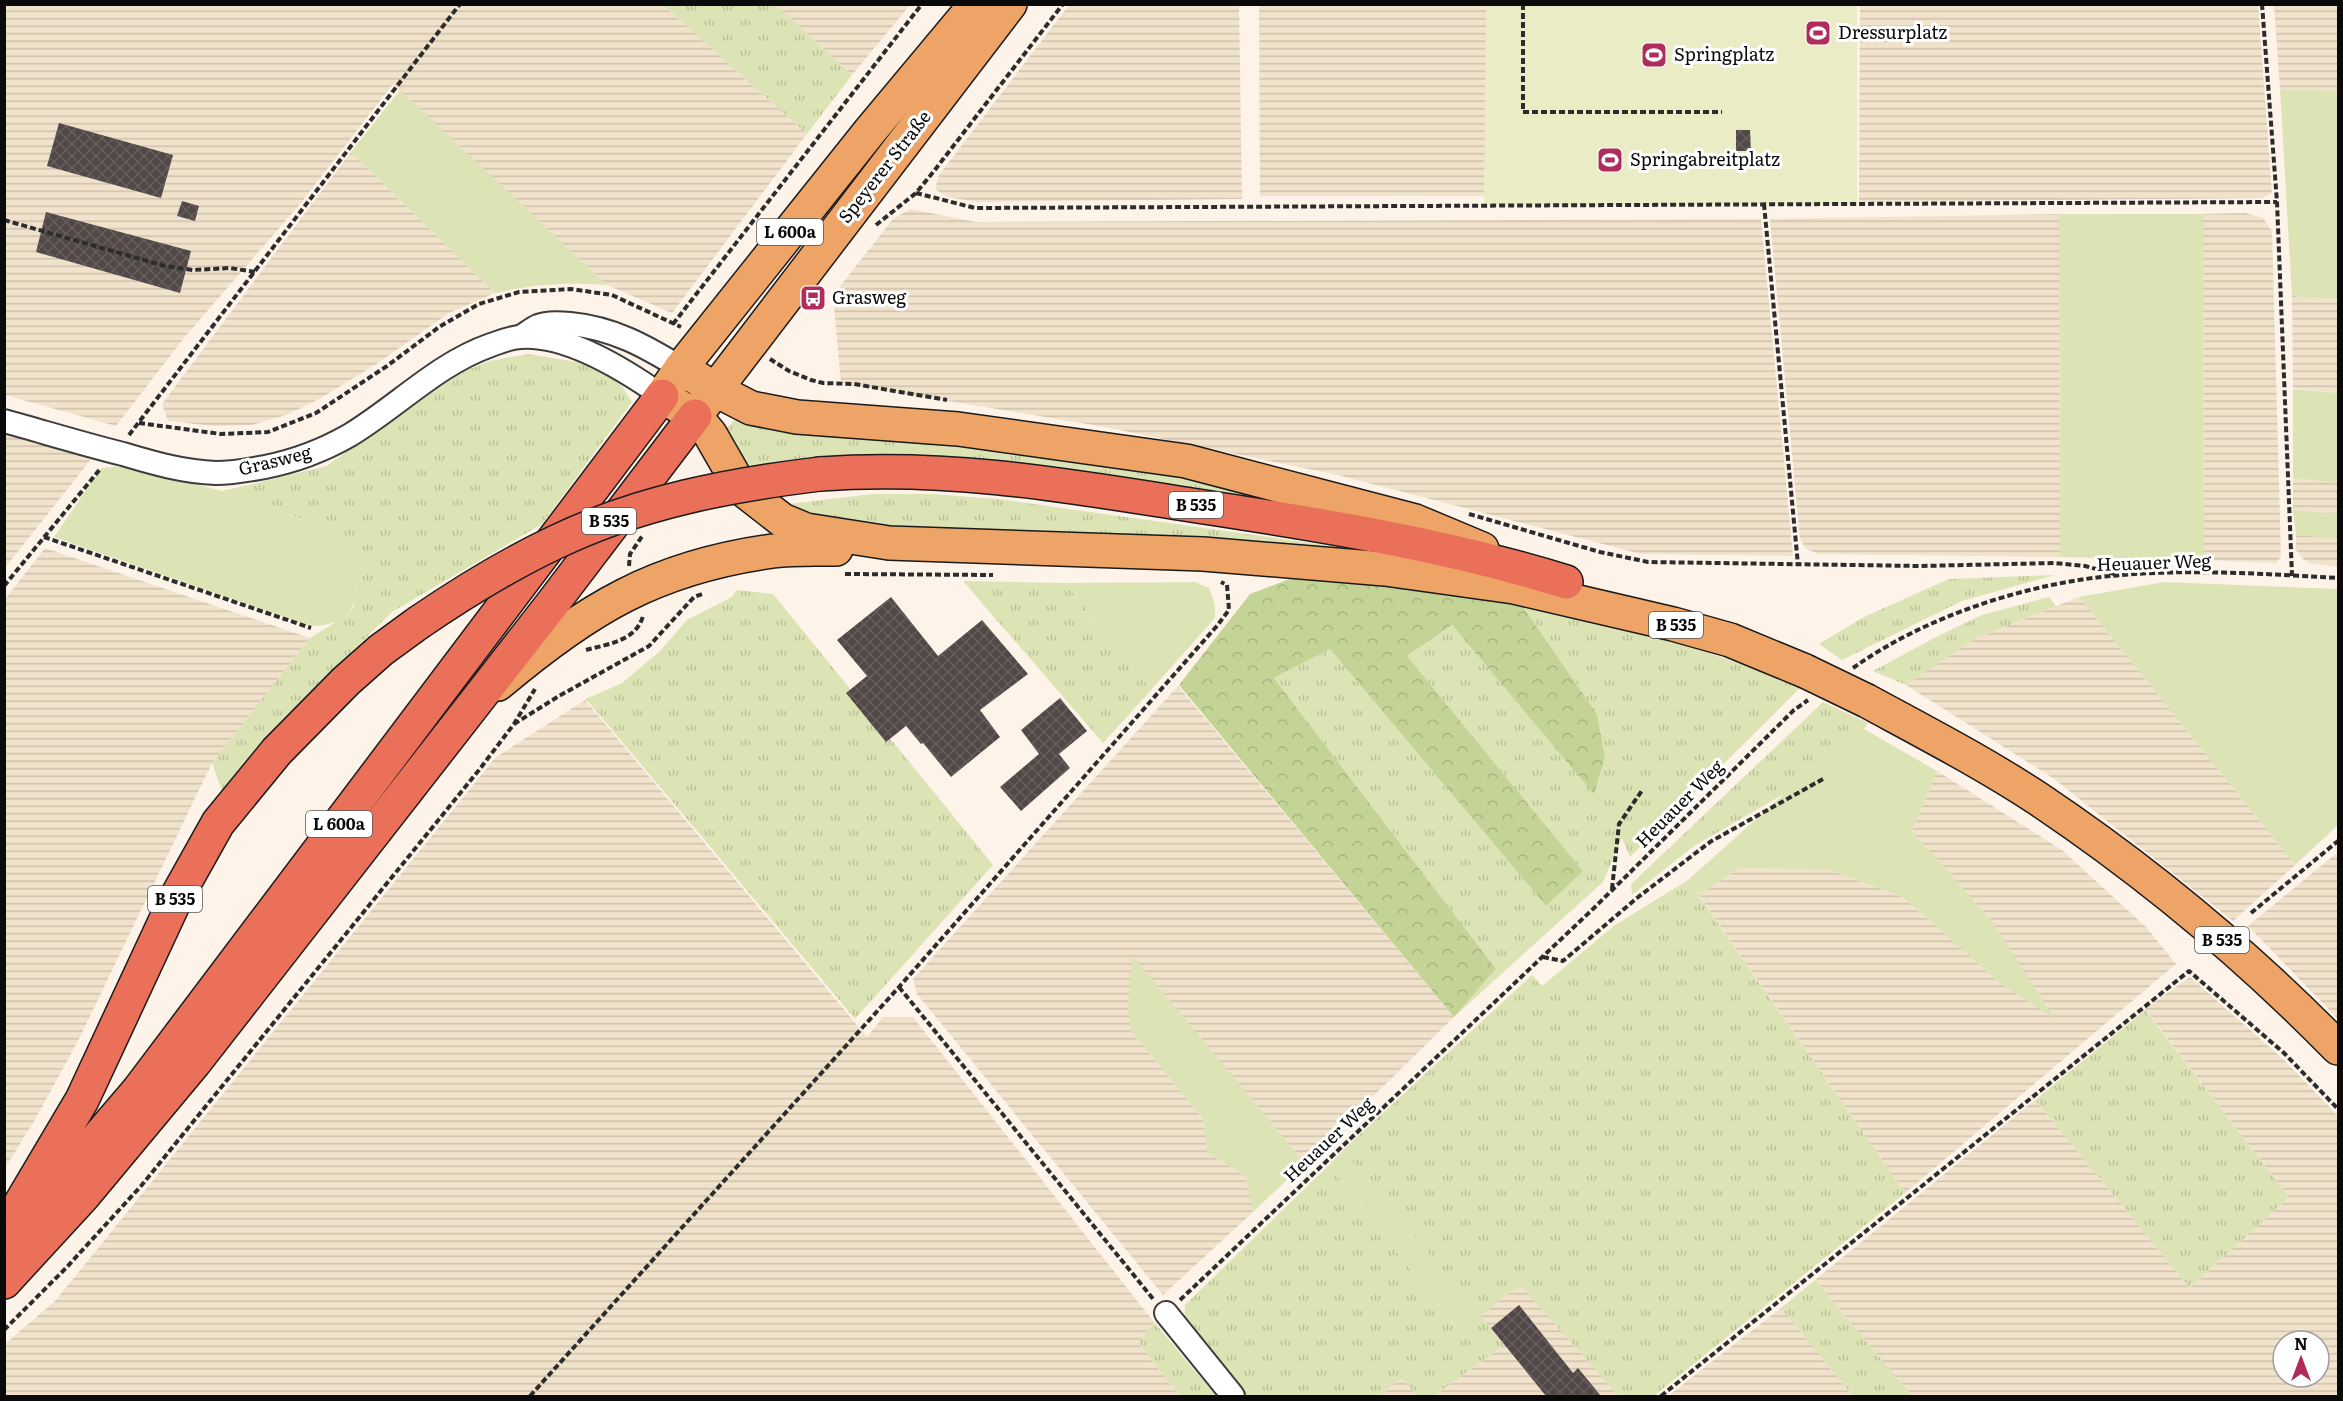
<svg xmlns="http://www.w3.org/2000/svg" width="2343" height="1401" font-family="Literata,serif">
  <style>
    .farmland { fill: url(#farmland-rules); fill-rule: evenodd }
    .grass { fill: url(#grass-tufts) }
    .forest { fill: url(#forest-crowns) }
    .park { fill: #dce4b5 }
    .pitch { fill: #eaecc6 }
    .building { fill: url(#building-cross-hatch) }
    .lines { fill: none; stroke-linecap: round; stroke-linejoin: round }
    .street-casing { stroke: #3d3d3d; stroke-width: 26 }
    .primary-casing { stroke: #1b1b1b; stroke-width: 36 }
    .highway-casing { stroke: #1b1b1b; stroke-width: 36 }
    .path { stroke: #2c2c2c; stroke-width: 4; stroke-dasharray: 6 3; stroke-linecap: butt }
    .street { stroke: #fff; stroke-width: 22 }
    .primary { stroke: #eea467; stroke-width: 33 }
    .highway { stroke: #ea705a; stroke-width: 33 }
    .primary-bridge-casing { stroke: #1b1b1b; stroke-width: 36; stroke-linecap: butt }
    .highway-bridge-casing { stroke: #1b1b1b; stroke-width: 36; stroke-linecap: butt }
    .primary-bridge { stroke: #eea467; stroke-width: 33 }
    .highway-bridge { stroke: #ea705a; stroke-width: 33 }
    .labels { text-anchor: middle; stroke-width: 6; stroke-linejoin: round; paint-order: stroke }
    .shield { fill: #fff; stroke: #545454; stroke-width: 1.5 }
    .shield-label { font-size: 16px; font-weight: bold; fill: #0a0a0a }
    .poi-label { font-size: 18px; fill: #0a0a0a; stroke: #fff; text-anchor: start }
    .street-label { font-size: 18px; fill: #0a0a0a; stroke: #fff }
  </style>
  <defs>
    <pattern id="farmland-rules" width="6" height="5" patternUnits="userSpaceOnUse" patternTransform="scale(1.5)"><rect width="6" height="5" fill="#f1e2cb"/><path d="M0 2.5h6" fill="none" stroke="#cdc1ad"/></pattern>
    <pattern id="grass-tufts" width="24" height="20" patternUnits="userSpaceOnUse" patternTransform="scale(1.5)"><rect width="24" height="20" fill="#dce4b5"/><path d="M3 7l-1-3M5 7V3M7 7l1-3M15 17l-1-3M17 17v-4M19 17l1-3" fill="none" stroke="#bbc29a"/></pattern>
    <pattern id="forest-crowns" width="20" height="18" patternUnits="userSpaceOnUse" patternTransform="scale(1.5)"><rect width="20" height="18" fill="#c4d496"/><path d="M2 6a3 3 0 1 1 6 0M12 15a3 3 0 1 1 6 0" fill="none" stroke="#a7b580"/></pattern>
    <pattern id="building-cross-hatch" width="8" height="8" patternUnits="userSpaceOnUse" patternTransform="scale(1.5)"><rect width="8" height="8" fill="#514847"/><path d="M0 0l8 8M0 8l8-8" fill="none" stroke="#655e5d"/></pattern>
  </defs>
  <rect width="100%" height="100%" fill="#fdf3e8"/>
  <g class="farmland">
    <path d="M911,4L852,75L776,5Z"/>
    <path d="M4,5H663L807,134L672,313L607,285L393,84L300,204L184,338L116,426L5,395Z"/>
    <path d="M1069,5H1239L1242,199L979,202L947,197L935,189L939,175Z"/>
    <path d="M1259,5H1486V196H1260Z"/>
    <path d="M1860,5H2258L2272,193L2263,198L1859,202Z"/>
    <path d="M2274,5H2338V91L2280,89Z"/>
    <path d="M351,152L495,293L449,313L378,363L321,398L289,414L252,425L214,426L168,421L162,404Z"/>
    <path d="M910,209L976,222L1761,219L1793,556L1641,554L1338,475L1105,427L841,383L833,295L893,219Z"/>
    <path d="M2245,213L2263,218L2272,231L2281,557L2276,563L2204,560L2203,214Z"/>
    <path d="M2059,214L2060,557L1819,554L1806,549L1800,539L1770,219Z"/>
    <path d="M2292,296L2338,299V393L2293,388Z"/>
    <path d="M5,433L92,458L5,568Z"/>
    <path d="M2293,478L2338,483V514L2293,510Z"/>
    <path d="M2296,535L2338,538V566L2312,564L2304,560L2296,550Z"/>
    <path d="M45,548L310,638L212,763L79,1039L36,1118L5,1168V599Z"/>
    <path d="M2079,597L2295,865L2233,921L2053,778L1906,685L1973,640Z"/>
    <path d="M1178,686L1454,1017L1305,1163L1132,956L1131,1031L1203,1119L1207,1152L1245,1176L1253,1212L1163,1295L917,994L913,979Z"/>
    <path d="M585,700L867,1037L883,1017H913L1154,1322L1138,1343L1180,1396H5L4,1345L56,1300L495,758Z"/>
    <path d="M1937,771L2062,850L2146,927L2176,964L1905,1193L1699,895L1739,868L1829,870L1903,897L2002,985L1991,920L1912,831Z"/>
    <path d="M2338,852V1019L2248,926Z"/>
    <path d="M2190,977L2283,1059L2338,1116V1396H1912L1815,1280L2035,1100L2190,1288L2289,1197L2145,1009ZM2283,1341H2319V1377H2283Z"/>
    <path d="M1520,1284L1619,1396H1434L1504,1345L1480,1316Z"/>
    <path d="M1781,1308L1853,1396H1668Z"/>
    <path d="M1402,1378L1417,1396H1380Z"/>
  </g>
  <g class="grass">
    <path d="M663,5H776L852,75L807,134Z"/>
    <path d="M528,354L577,362L618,380L632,402L542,524L392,612L291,712L223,794L212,763L310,638L346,616L354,607L357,585L334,530L222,491L327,466L402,410L459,373L490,361Z"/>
    <path d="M737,417L1083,455L1371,520L869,456L787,460L742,471L722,433Z"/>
    <path d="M873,494H932L998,499L1368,551L843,527L780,505Z"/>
    <path d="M2055,575L1962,601L1842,660L1819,644L1864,617L1949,579Z"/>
    <path d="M963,581L1065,583L1151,690L1103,743Z"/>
    <path d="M736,590L773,594L993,865L855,1019L586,699L622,683L659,652L687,620L732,597Z"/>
    <path d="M2049,597L2056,606L1973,640L1906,685L1873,671L1938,636L1982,615Z"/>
    <path d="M1519,601L1635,628L1767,673L1800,688L1630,857L1622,838L1603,882L1454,1017L1496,969L1274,678L1330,649L1546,906L1582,870L1407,656L1452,625L1594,793L1605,757L1597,714Z"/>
    <path d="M1823,702L1868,723L1864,729L1830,753L1784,794L1694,846L1632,895L1631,884Z"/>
    <path d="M1688,880L1905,1193L1654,1396H1619L1520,1285L1480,1316L1504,1345L1434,1396H1417L1402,1378L1380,1396H1242L1184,1325L1185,1305L1329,1165L1459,1331L1479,1316L1343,1150L1532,975L1542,986L1615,925Z"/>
    <path d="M2145,1010L2289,1197L2190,1288L2035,1100Z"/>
    <path d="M1815,1280L1912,1396H1853L1781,1308Z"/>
    <path d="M1154,1322L1216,1396H1180L1138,1343Z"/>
  </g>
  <path class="forest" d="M1303,574L1519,601L1597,714L1605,757L1594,794L1452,625L1407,656L1583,871L1546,906L1330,649L1274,678L1496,969L1454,1017L1179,685L1250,594Z"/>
  <g class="park">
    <path d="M2280,89L2338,91V299L2292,296Z"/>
    <path d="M400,90L607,285C564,282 536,284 495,293L351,152Z"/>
    <path d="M2059,214H2203L2204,560L2060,557Z"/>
    <path d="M2293,389L2338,393V483L2293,478Z"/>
    <path d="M123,466L222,491L334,530L355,550C357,592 365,625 310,626L54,537L101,468Z"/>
    <path d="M2293,510L2338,514V538L2296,535Z"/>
    <path d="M1195,582L1209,588L1215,605V618L1151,690L1065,583Z"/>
    <path d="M2164,582L2338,589V825L2295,865L2079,597Z"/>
    <path d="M1864,729L1937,771L1912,831L1991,920L2055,1019L2002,985L1903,897L1829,870L1739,868L1699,895L1688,880L1830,753Z"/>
    <path d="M1132,955L1305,1163L1253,1212L1245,1176L1207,1152L1203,1119L1131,1031L1128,1007Z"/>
    <path d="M1343,1150L1480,1316L1460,1332L1329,1165Z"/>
  </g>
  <path class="pitch" d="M1486,5H1857V204L1484,205Z"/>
  <g class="building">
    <path d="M59,123L173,155L161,198L47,166Z"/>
    <path d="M1736,130H1750L1751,151H1736Z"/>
    <path d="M182,201L199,206L195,221L177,216Z"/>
    <path d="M46,212L191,251L180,293L36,252Z"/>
    <path d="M891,597L938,656L982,620L1028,674L980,710L1000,737L951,777L923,743L921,744L906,726L886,742L846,693L867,676L837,640Z"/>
    <path d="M1060,698L1087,731L1059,754L1070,768L1021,811L1000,787L1039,754L1021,730Z"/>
    <path d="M1519,1305L1573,1373L1578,1368L1601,1396H1546L1491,1328Z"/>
  </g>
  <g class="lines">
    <g class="street-casing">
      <g id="street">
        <path d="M522,336C527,333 533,328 538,326C547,322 561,323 570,324C613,328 645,346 681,368"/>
        <path d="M4,421C44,432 83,444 123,454C153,463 184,472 216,473C232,473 249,470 265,467C295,461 324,450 350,435C398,406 437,364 491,345C500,342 511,337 521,337C568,334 625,370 662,396"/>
        <path d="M1166,1313L1233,1396"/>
      </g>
    </g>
    <g class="primary-casing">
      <g id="primary">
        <path d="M976,4L870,131L681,368L662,396L695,416L710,434L741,488L782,520L806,530L889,543L1203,554L1385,569L1514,587L1673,624L1730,640L1805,671"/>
        <path d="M681,368L716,390L751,408L797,417L958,429L1186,461L1415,521L1482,549"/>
        <path d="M702,407L1010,4"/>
        <path d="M498,684C587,609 655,567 773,551C794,548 815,549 836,549"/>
        <path d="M1867,701C1924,732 1982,762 2037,798C2146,871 2247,955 2338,1048"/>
      </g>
    </g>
    <g class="highway-casing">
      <g id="highway">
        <path d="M820,474C950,465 1064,485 1191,505C1317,524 1444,544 1566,582"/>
        <path d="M18,1208L82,1100L176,898L218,823L277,751L346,681L381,650L418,623"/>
        <path d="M4,1243L37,1209L138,1091L662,396"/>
        <path d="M4,1282L84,1195L194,1063L552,604L695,416"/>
      </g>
    </g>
    <g class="path">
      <path d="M1523,4V112H1722"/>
      <path d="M2262,4L2277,202L2292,576"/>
      <path d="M916,193L975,208L2277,202"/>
      <path d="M1764,204L1798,565"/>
      <path d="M4,220L165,266L193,270L230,268L255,272"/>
      <path d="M876,225L916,193L934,171L1063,4"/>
      <path d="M673,324L922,4"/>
      <path d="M770,359L789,371L811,380L823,383L854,384L947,400"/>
      <path d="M139,423L221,434L268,432L316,413L387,366L439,327L479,304L519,292L571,289L612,295L681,327"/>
      <path d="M129,435L460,4"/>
      <path d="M1469,514L1600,552L1648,562L1920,566L2055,563L2085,566L2118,575"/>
      <path d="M44,537L311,628"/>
      <path d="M629,566L630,554L643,535"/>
      <path d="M845,574L993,575"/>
      <path d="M4,586L101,468"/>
      <path d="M586,650C608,644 636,641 643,616"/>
      <path d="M1853,668C1927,615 2031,582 2121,575C2193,569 2267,574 2338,578"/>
      <path d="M514,724L559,696L649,646L694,597L702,594"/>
      <path d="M1612,889L1619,824L1643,789"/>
      <path d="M2251,913L2338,841"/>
      <path d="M1543,957L1563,961L1637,898L1710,842L1823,779"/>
      <path d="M899,987L1154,1300"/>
      <path d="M1180,1300L1594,908L1794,710L1808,700"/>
      <path d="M4,1330L66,1268L141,1186L479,770L514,724L535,689"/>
      <path d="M530,1396L899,987L1216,627L1229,610L1227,585L1221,582"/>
      <path d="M1661,1396L2189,971L2284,1053L2338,1109"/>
    </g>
    <use href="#street" class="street"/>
    <use href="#primary" class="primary"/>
    <use href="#highway" class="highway"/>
    <g class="primary-bridge-casing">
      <path id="primary-bridge" d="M1805,671L1867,701"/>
    </g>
    <g class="highway-bridge-casing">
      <path id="highway-bridge" d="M418,623C462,593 507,565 556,542C639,502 729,485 820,474"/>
    </g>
    <use href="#primary-bridge" class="primary-bridge"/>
    <use href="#highway-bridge" class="highway-bridge"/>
  </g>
  <defs>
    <g id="stadium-square" transform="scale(1.35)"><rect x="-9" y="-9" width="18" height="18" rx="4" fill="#ae2d5a" stroke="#fff"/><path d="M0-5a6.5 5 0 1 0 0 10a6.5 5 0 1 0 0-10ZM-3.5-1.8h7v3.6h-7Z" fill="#fff"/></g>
    <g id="bus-square" transform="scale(1.35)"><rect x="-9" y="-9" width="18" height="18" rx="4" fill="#ae2d5a" stroke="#fff"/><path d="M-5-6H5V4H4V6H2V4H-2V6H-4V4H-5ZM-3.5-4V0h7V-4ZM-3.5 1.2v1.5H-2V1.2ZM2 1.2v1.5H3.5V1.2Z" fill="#fff"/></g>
  </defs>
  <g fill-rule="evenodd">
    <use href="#stadium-square" x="1818" y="33"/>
    <use href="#stadium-square" x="1654" y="55"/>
    <use href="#stadium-square" x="1610" y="160"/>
    <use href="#bus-square" x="813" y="298"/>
  </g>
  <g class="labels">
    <g class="shield">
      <rect x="757" y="219" width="66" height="26" rx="4.5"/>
      <rect x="1169" y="492" width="54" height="26" rx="4.5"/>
      <rect x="582" y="508" width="54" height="26" rx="4.5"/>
      <rect x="1649" y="612" width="54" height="26" rx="4.5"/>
      <rect x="306" y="811" width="66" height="26" rx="4.5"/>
      <rect x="148" y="886" width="54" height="26" rx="4.5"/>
      <rect x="2195" y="927" width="54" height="26" rx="4.5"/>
    </g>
    <g class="shield-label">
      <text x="790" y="238">L 600a</text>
      <text x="1196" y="511">B 535</text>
      <text x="609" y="527">B 535</text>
      <text x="1676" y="631">B 535</text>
      <text x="339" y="830">L 600a</text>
      <text x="175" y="905">B 535</text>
      <text x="2222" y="946">B 535</text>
    </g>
    <g class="poi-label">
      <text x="1838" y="39">Dressurplatz</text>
      <text x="1674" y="61">Springplatz</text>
      <text x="1630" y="166">Springabreitplatz</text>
      <text x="832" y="304">Grasweg</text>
    </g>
    <g class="street-label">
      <text transform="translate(885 167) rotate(-52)" y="6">Speyerer Straße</text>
      <text transform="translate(275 461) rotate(-14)" y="6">Grasweg</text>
      <text transform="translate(2154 563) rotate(-2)" y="6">Heuauer Weg</text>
      <text transform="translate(1680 804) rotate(-45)" y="6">Heuauer Weg</text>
      <text transform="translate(1329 1140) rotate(-43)" y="6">Heuauer Weg</text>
    </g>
  </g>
  <rect width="2343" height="1401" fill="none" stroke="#0a0a0a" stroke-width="12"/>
  <g transform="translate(2301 1359)"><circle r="28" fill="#ffffff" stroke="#9d9d9d" stroke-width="1.5"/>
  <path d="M0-4.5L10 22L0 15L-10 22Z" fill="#ae2d5a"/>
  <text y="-9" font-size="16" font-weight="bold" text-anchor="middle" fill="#0a0a0a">N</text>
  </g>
</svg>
